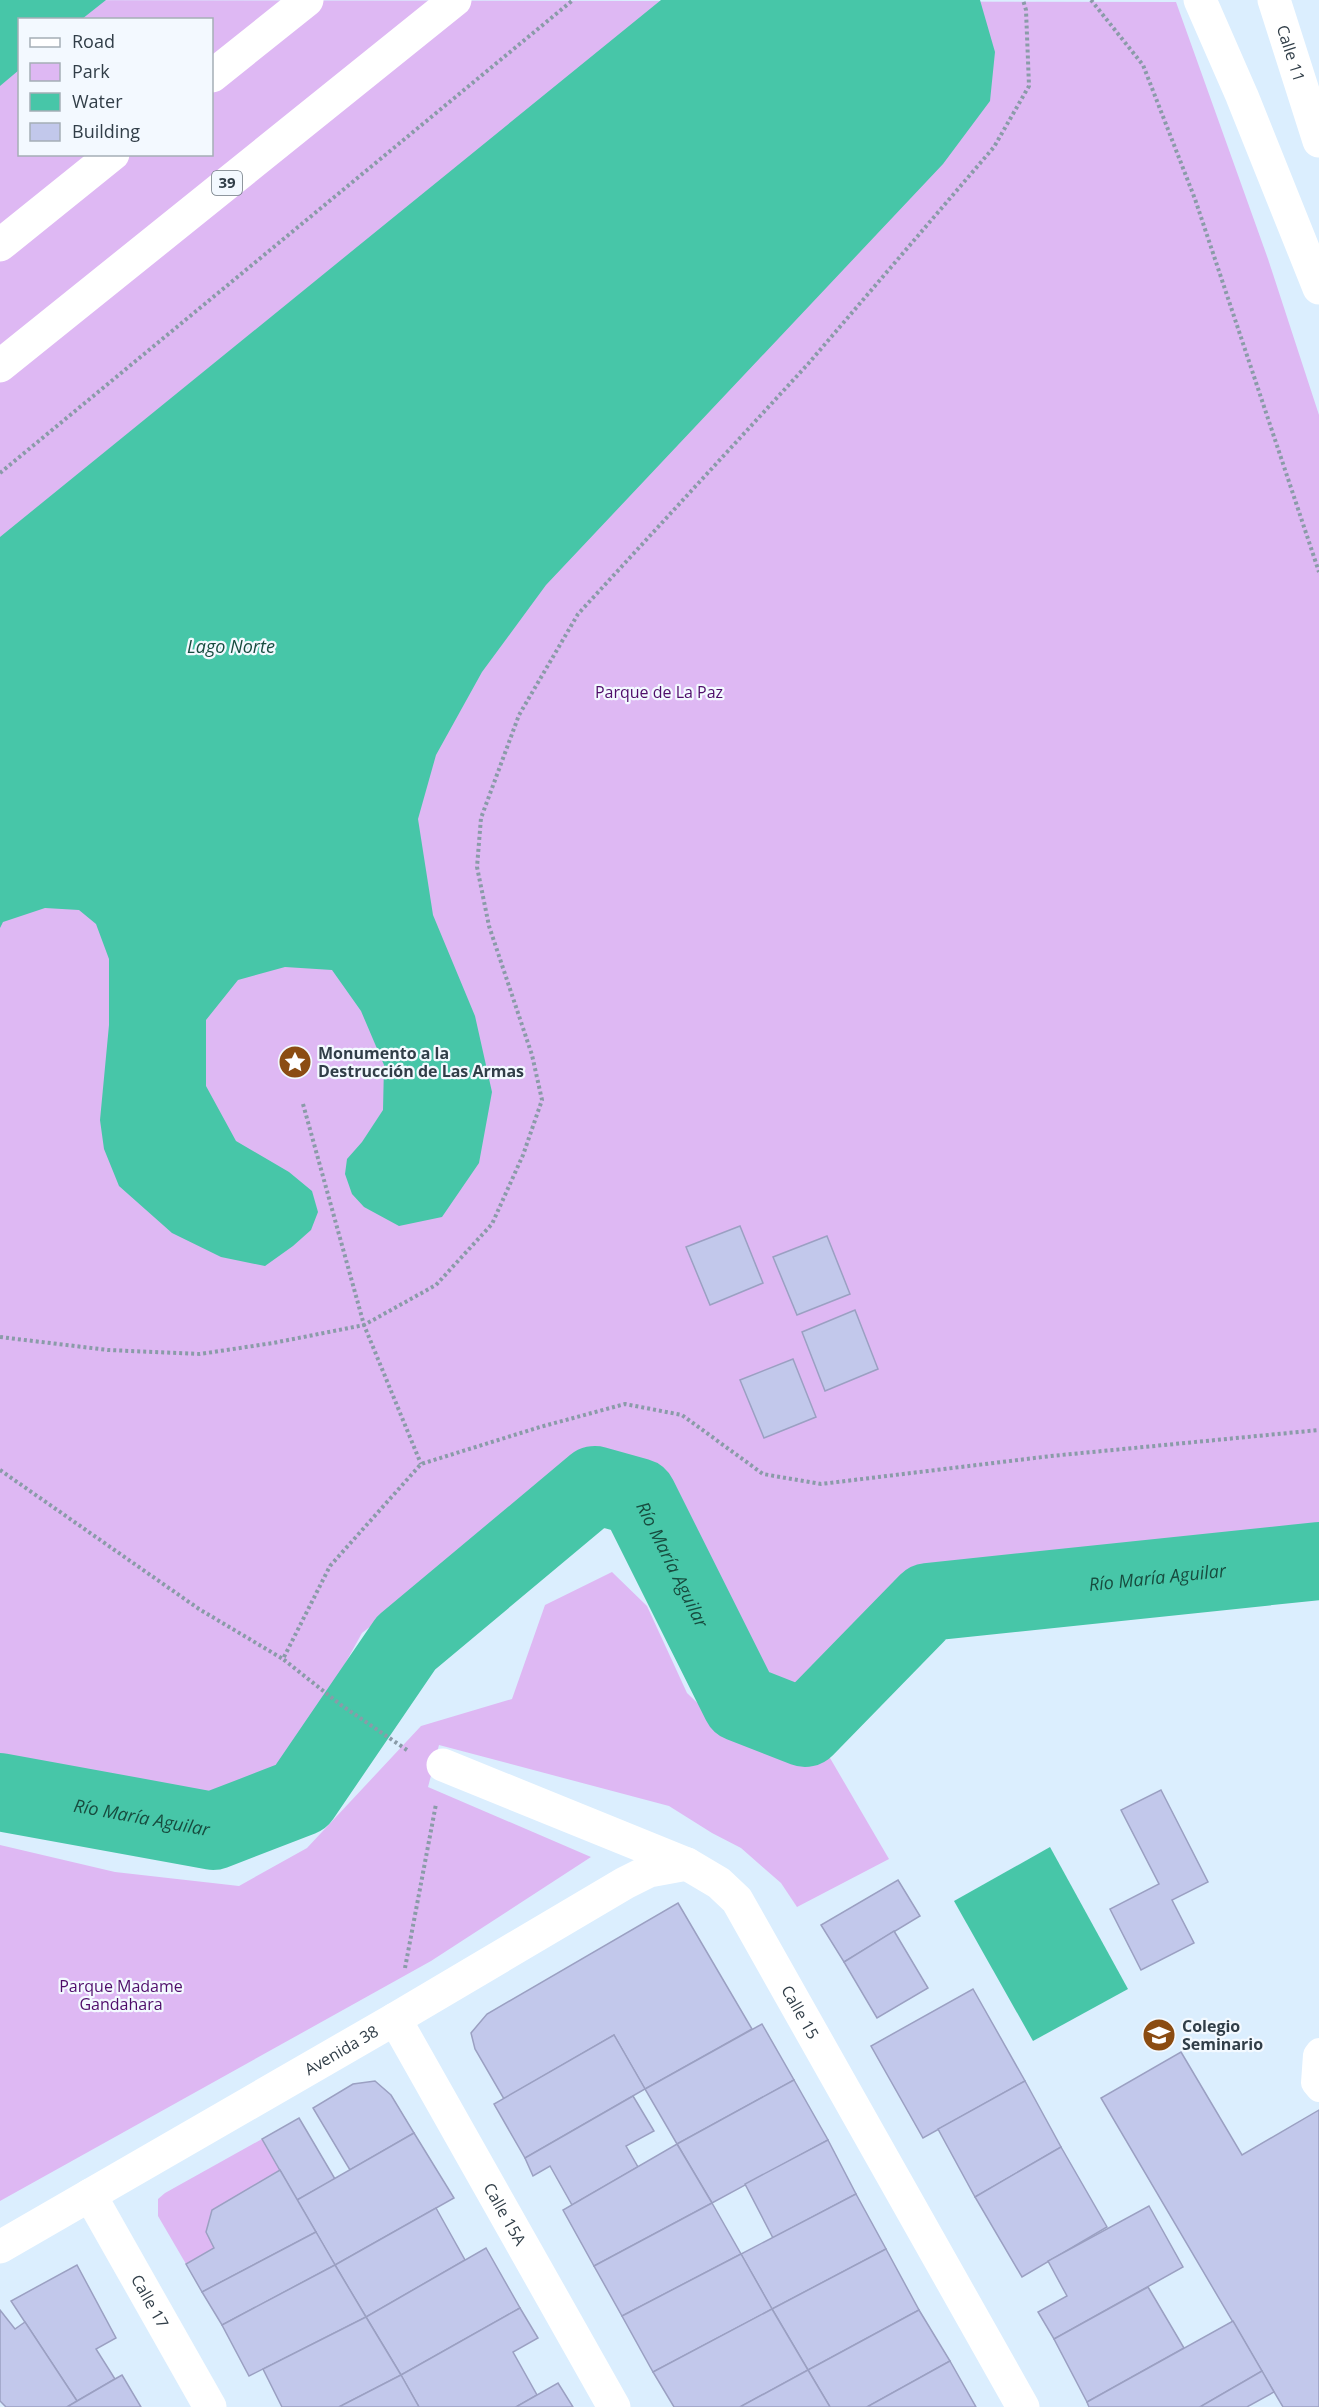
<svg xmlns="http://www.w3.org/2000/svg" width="1319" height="2407" font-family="'Open Sans',sans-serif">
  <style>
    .green { fill: #deb8f3; fill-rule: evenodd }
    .water { fill: #47c6a8 }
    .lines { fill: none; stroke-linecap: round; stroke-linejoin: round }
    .river { stroke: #47c6a8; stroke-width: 78 }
    .building { fill: #c2c8eb; stroke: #9ba0c2; stroke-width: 1.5 }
    .path { stroke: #8a9ba8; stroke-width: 4; stroke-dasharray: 3 3; stroke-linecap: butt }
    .lane { stroke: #fff; stroke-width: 26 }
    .street { stroke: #fff; stroke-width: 33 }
    .secondary { stroke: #fff; stroke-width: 33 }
    .highway { stroke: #fff; stroke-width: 33 }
    .labels { text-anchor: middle; stroke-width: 4.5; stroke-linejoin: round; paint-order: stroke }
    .shield { fill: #f3f9ff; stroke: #6b767f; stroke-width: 1.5 }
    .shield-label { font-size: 15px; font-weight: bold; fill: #313e48 }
    .street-label { font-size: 16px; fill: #313e48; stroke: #f3f9ff }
    .park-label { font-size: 16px; fill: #4f0d6a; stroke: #f3f9ff }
    .poi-label { font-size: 16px; font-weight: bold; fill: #313e48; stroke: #f3f9ff; text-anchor: start }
    .water-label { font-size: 18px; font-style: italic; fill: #174c3f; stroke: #f3f9ff }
  </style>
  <rect width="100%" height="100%" fill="#dbeefe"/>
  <g class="green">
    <path d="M0,0L1176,2L1268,259L1319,415V1526L942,1574L887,1602L802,1690L759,1674L653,1484L600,1448L362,1633L288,1767L222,1802L192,1789L0,1760ZM20,20H212V154H20Z"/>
    <path d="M612,1572L647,1606L687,1693L740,1744L830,1758L889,1859L797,1907L781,1883L741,1848L712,1833L669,1806L439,1745L428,1787L591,1857L431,1961L0,2201V1845L115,1872L239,1886L307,1848L421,1726L512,1699L545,1605Z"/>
    <path d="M262,2139L280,2170L212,2210L206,2232L214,2248L186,2264L158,2216V2199L165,2193Z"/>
  </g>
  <g class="water">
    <path d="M0,0H106L82,19L20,20L19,70L0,86Z"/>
    <path d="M661,0H980L995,52L990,101L943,164L546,585L482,672L436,755L418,819L433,915L475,1016L492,1092L479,1163L442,1217L399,1226L364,1207L352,1194L345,1174L347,1159L362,1142L383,1110L384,1065L361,1011L332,970L285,967L238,980L206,1020V1086L236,1141L289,1172L312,1191L318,1212L311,1230L293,1246L265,1266L221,1257L172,1233L119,1186L104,1149L100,1120L109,1025V959L96,924L79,910L45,908L3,922L0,928V537Z"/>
    <path d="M1050,1847L1128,1989L1033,2041L954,1901Z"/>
  </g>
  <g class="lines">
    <path class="river" id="s1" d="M0,1792L213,1831L301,1797L406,1643L595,1485L638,1497L741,1703L805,1728L928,1602L1319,1561"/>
  </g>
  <g class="building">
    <path d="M740,1226L763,1283L710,1305L686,1247Z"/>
    <path d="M827,1236L850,1294L797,1315L773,1257Z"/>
    <path d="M855,1310L878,1369L825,1391L802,1332Z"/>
    <path d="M793,1359L816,1417L764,1438L740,1380Z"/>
    <path d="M1161,1790L1208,1882L1172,1900L1194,1943L1141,1970L1110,1909L1159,1884L1121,1810Z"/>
    <path d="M898,1880L920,1916L844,1962L821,1925Z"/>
    <path d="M678,1903L752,2029L645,2089L614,2035L504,2099L475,2049L471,2033L487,2014Z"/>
    <path d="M894,1931L928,1988L877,2018L844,1962Z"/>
    <path d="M973,1989L1025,2081L923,2138L871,2046Z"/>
    <path d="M762,2024L794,2080L677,2144L645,2089Z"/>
    <path d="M614,2035L645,2089L525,2158L494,2104Z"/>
    <path d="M1181,2052L1242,2155L1319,2110V2407H1283L1101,2098Z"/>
    <path d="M794,2080L828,2140L712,2203L677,2144Z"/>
    <path d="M375,2081L391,2095L414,2133L350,2170L313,2108L353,2084Z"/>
    <path d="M1025,2081L1061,2147L975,2197L938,2129Z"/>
    <path d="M633,2096L654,2131L626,2146L638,2167L572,2205L550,2166L533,2176L525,2158Z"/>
    <path d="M299,2118L335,2179L297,2200L262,2139Z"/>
    <path d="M414,2133L454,2198L335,2265L297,2200Z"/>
    <path d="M828,2140L856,2194L773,2238L745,2184Z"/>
    <path d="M677,2144L712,2203L594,2266L563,2210Z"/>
    <path d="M1061,2147L1107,2227L1022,2277L975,2197Z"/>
    <path d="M280,2170L316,2232L202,2292L186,2264L214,2248L206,2232L212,2210Z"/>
    <path d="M856,2194L886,2249L772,2309L741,2254Z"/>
    <path d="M712,2203L741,2254L622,2316L594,2266Z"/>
    <path d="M1149,2206L1183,2267L1054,2339L1038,2312L1067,2296L1048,2261Z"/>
    <path d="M436,2208L465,2260L366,2317L335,2265Z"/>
    <path d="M316,2232L335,2265L222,2325L202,2292Z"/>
    <path d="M486,2248L520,2308L401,2375L366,2317Z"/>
    <path d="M886,2249L919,2310L808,2370L772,2309Z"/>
    <path d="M741,2254L772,2309L653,2372L622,2316Z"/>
    <path d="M77,2265L116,2338L96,2349L115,2379L77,2401L11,2301Z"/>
    <path d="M335,2265L366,2317L249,2376L222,2325Z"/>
    <path d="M1148,2287L1184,2348L1087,2402L1054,2339Z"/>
    <path d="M520,2308L538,2338L513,2352L537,2395L516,2407H419L401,2375Z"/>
    <path d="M772,2309L808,2370L740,2407H674L653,2372Z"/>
    <path d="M0,2310L15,2329L25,2322L77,2401L67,2407H6L0,2401Z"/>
    <path d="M919,2310L950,2361L867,2407H830L808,2370Z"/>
    <path d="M366,2317L401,2375L339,2407H282L263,2369Z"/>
    <path d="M1233,2321L1262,2371L1200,2407H1089L1087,2402Z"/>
    <path d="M950,2361L976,2407H867Z"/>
    <path d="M808,2370L830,2407H740Z"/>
    <path d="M1262,2371L1274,2392L1247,2407H1200Z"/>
    <path d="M122,2375L141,2407H67L115,2379Z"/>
    <path d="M401,2375L419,2407H339Z"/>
    <path d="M558,2383L573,2407H516Z"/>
  </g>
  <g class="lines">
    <g class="path">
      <path d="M1091,0L1143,65L1195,199L1319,572"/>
      <path d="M0,473L573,0"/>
      <path d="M303,1104L364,1325L421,1464"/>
      <path d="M0,1337L108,1350L200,1354L273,1343L364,1325L436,1285L492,1224L523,1155L542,1100L532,1055L489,926L477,867L481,818L519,715L578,614L808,364L994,147L1029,86L1026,10L1023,0"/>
      <path d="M0,1470L199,1609L283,1659"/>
      <path d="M407,1750L341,1705L283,1659L330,1566L421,1464L540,1427L625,1404L682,1415L763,1474L821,1484L1051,1456L1319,1430"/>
      <path d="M405,1968L436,1804"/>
    </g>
    <path class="lane" d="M1319,2051L1316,2055L1314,2083L1319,2089"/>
    <g class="street">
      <path id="s2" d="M443,1765L687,1864L719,1883L737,1900L1023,2407"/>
      <path id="s3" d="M395,2019L614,2407"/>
      <path id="s4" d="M90,2195L210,2407"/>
      <path id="s5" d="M0,2247L395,2019L625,1883L649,1871L687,1864"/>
    </g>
    <path class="secondary" id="s6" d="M1274,0L1319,141"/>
    <g class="highway">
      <path d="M1200,0L1242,96L1319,288"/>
      <path d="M212,76L307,0"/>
      <path d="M0,245L113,154"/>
      <path d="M0,366L455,0"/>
    </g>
  </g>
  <defs>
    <g id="sight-disc" transform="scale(1.725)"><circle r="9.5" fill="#8b4c12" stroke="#f3f9ff"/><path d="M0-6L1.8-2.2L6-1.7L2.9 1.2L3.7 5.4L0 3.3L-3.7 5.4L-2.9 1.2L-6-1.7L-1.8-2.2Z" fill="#fff"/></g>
    <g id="school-disc" transform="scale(1.725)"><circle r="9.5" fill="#8b4c12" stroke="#f3f9ff"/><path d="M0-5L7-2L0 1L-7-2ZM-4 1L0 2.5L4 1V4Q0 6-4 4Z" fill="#fff"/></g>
  </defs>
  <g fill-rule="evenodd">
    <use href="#sight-disc" x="295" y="1062"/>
    <use href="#school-disc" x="1159" y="2035"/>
  </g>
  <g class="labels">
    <rect class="shield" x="212" y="171" width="30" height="24" rx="4.5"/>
    <g class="shield-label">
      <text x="227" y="188">39</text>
    </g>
    <g class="street-label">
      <text dy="6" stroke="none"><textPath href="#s6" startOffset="56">Calle 11</textPath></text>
      <text dy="6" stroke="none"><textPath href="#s2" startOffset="454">Calle 15</textPath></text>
      <text dy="6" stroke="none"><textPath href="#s5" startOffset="394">Avenida 38</textPath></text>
      <text dy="6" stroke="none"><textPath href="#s3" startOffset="224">Calle 15A</textPath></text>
      <text dy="6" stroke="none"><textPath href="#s4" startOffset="122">Calle 17</textPath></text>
    </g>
    <g class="park-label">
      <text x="659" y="698">Parque de La Paz</text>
      <text x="121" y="1992">Parque Madame<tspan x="121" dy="18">Gandahara</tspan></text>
    </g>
    <g class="poi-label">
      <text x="318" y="1059">Monumento a la<tspan x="318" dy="18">Destrucción de Las Armas</tspan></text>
      <text x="1182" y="2032">Colegio<tspan x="1182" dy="18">Seminario</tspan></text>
    </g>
    <g class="water-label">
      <text x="231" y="653">Lago Norte</text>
      <text dy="6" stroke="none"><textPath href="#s1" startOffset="864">Río María Aguilar</textPath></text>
      <text dy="6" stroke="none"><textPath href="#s1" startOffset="1494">Río María Aguilar</textPath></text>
      <text dy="6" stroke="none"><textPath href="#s1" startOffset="144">Río María Aguilar</textPath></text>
    </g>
  </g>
  <rect x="18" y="18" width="195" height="138" fill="#f3f9ff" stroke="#a5aeb6" stroke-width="1.5"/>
  <rect x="30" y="38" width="30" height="9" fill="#ffffff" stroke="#a5aeb6" stroke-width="1.5"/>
  <text x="72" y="48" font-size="18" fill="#313e48">Road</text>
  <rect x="30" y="63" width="30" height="18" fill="#deb8f3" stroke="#a5aeb6" stroke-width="1.5"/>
  <text x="72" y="78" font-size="18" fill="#313e48">Park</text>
  <rect x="30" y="93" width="30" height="18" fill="#47c6a8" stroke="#a5aeb6" stroke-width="1.5"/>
  <text x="72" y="108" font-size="18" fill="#313e48">Water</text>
  <rect x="30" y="123" width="30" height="18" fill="#c2c8eb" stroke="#a5aeb6" stroke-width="1.5"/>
  <text x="72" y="138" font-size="18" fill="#313e48">Building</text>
</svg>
